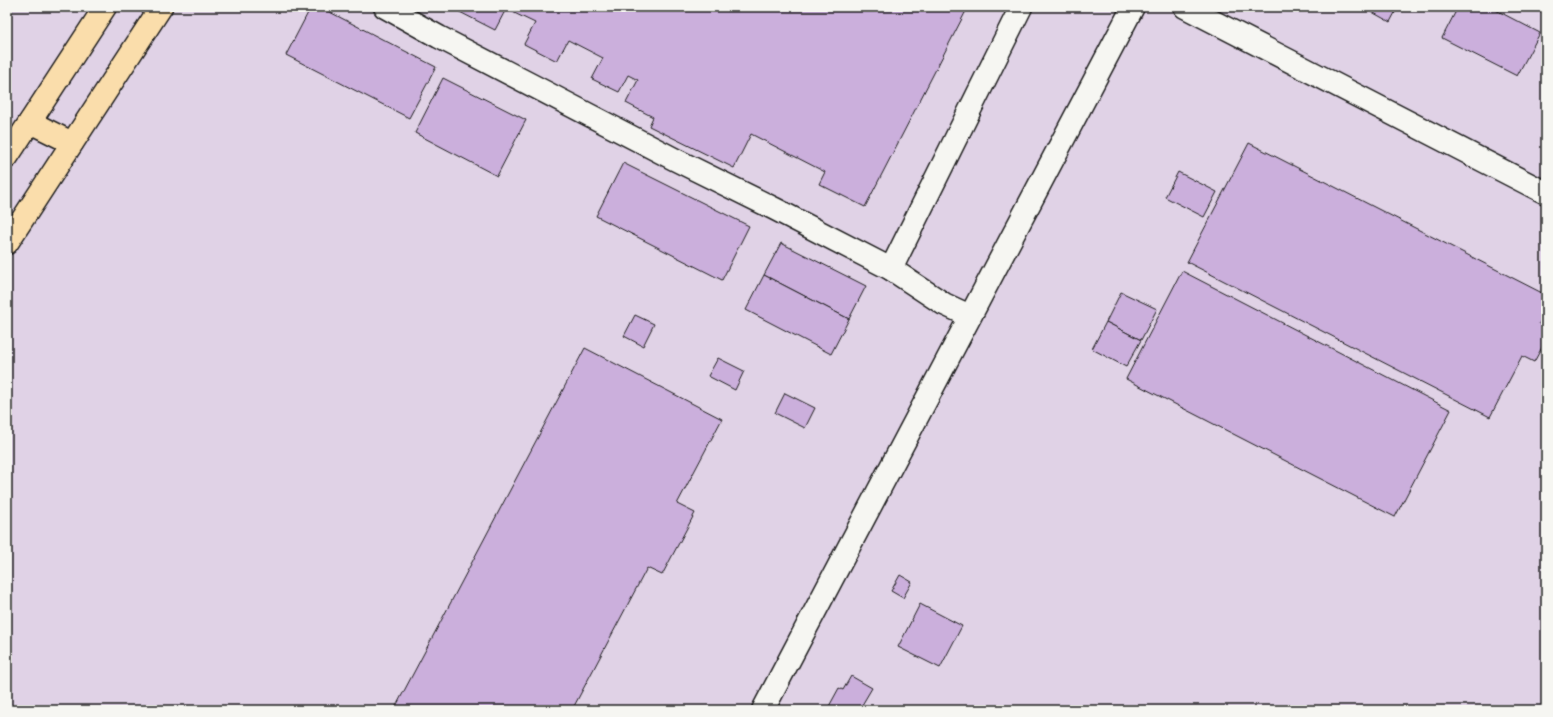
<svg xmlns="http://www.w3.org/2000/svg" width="1553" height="717" font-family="'Patrick Hand',sans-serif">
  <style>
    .built { fill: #e0d2e6 }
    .building { fill: #cbafdc; stroke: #1c1c1c }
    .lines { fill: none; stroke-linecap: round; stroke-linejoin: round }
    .minor-casing { stroke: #1c1c1c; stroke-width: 25 }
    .major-casing { stroke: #1c1c1c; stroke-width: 25 }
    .minor { stroke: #f6f6f2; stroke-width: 22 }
    .major { stroke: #faddab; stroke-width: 22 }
  </style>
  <rect width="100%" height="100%" fill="#e9e1eb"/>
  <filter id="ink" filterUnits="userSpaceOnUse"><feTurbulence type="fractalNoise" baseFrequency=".025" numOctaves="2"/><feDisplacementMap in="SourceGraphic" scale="8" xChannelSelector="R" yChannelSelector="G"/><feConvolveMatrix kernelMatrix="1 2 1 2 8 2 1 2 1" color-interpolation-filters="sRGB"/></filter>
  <g filter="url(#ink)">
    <rect class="built" x="7" y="7" width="1539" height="703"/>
    <g class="building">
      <path d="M311,7H320L436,67L409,118L286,55Z"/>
      <path d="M450,7H968L865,207L819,184L825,172L751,134L734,168L649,126L653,117L626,103L638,80L628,75L619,92L592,79L603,58L568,40L557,61L524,44L535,23L506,9L495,30Z"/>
      <path d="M1363,7H1398L1390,22Z"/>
      <path d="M1458,7H1490L1540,33L1517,76L1442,38Z"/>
      <path d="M443,78L526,120L497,176L415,133Z"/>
      <path d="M1249,143L1546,295V310L1539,324L1546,327V340L1534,362L1522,356L1490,417L1187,262Z"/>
      <path d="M623,163L749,226L722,280L596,216Z"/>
      <path d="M1178,172L1217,192L1204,217L1165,197Z"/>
      <path d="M781,243L866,286L849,319L764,275Z"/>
      <path d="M1182,271L1451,410L1395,517L1126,379Z"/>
      <path d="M764,275L849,319L831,354L746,310Z"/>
      <path d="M1121,292L1157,309L1141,340L1106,322Z"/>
      <path d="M635,315L654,324L643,346L624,336Z"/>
      <path d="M1106,322L1141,340L1126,367L1092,349Z"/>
      <path d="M585,348L722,419L677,504L695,513L662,575L647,568L572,710H394Z"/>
      <path d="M718,358L744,371L735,390L708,376Z"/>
      <path d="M785,393L815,408L805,428L775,413Z"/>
      <path d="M900,575L912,582L903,598L891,591Z"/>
      <path d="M920,604L962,626L940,668L898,647Z"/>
      <path d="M851,676L872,688L859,710H827L839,688L843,690Z"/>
    </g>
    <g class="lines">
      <g class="minor-casing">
        <g id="minor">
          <path d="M385,7L439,37L674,159L775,209L891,269L944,304L970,316"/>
          <path d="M1185,7L1546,193"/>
          <path d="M891,269L1021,7"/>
          <path d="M763,710L1133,7"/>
        </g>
      </g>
      <g class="major-casing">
        <g id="major">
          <path d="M30,122L72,143"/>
          <path d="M7,157L105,7"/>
          <path d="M7,243L161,7"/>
        </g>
      </g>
      <use href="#minor" class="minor"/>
      <use href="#major" class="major"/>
    </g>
  </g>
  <rect width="1553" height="717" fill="none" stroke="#f6f6f2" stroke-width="24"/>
  <rect x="12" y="12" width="1529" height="693" fill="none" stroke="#1c1c1c" stroke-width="1.5" filter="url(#ink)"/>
</svg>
